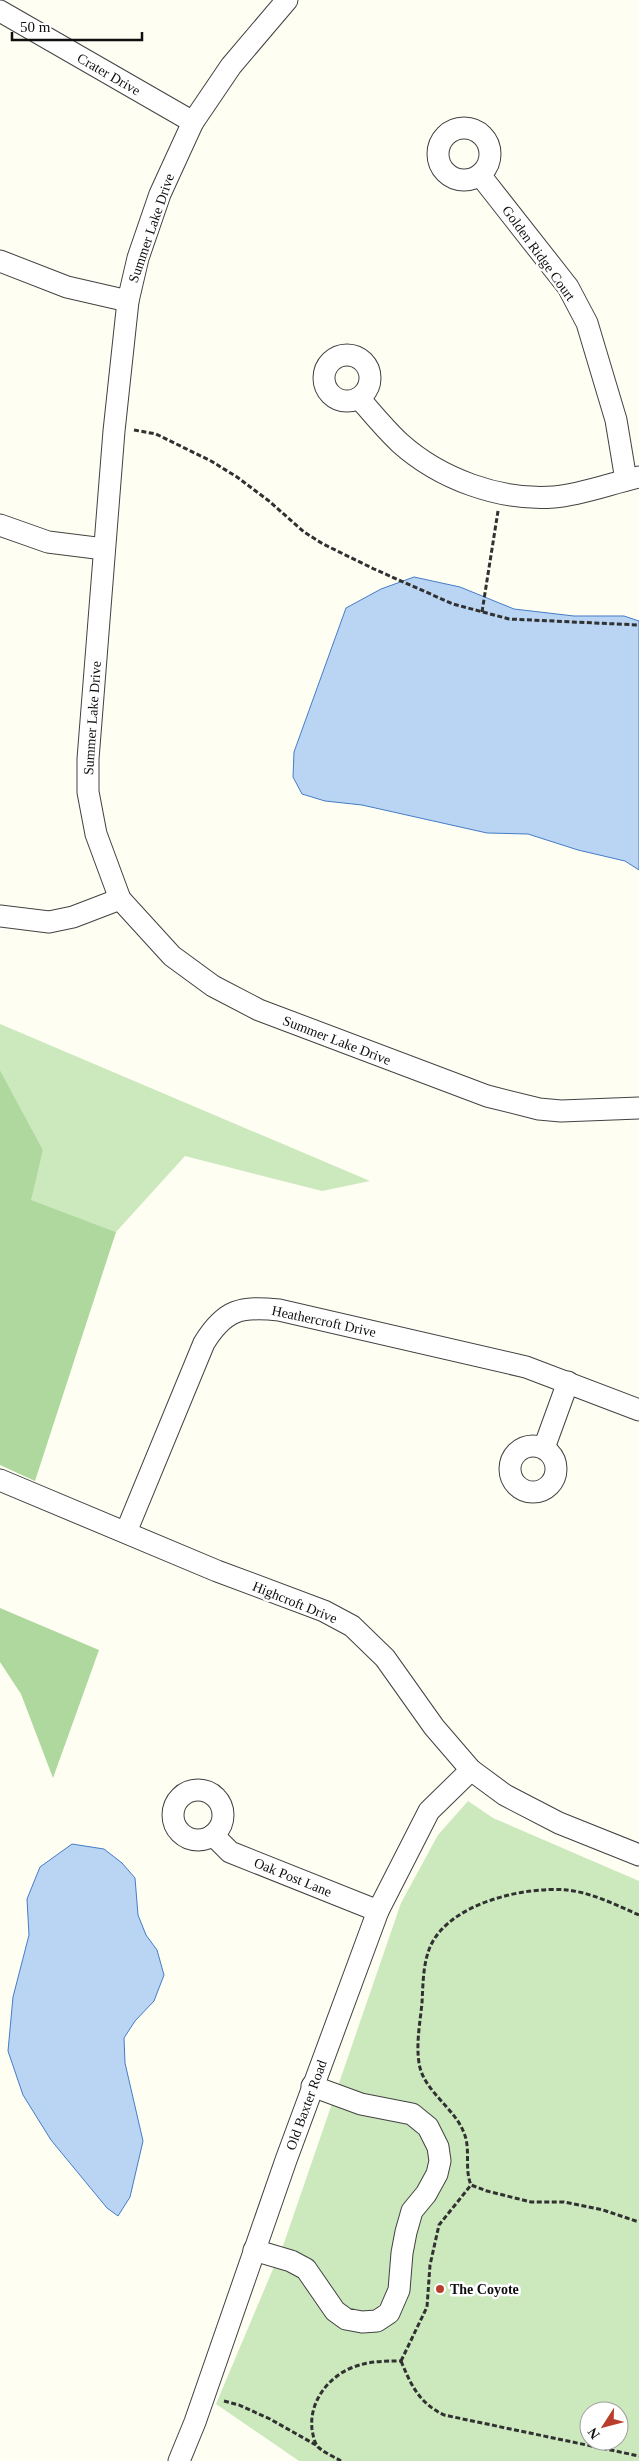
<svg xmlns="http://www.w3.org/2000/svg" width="639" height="2461" font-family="Georgia,serif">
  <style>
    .green { fill: #cce8bd; fill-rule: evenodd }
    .forest { fill: #aed89d }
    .water { fill: #bad4f3; stroke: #447dc7 }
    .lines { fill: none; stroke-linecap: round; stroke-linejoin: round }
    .minor-casing { stroke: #424242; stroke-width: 23 }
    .path { stroke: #313131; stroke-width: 3; stroke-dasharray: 5 2.5; stroke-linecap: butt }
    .minor { stroke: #fff; stroke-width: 21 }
    .poi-dot { fill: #ba3e2d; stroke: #fff; stroke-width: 2 }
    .labels { text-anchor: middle; stroke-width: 5; stroke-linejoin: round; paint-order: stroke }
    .street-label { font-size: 14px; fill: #0f0f0f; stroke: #fff }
    .poi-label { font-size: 14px; font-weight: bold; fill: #0f0f0f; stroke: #fff; text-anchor: start }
  </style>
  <rect width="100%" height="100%" fill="#fefef3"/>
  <g class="green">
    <path d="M0,1024L370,1181L322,1191L185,1156L116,1232L30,1200L43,1150L0,1070Z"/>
    <path d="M468,1801L493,1818L639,1881V2461H299L216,2404L284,2243L401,1903L438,1835ZM589,2411H619V2441H589Z"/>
  </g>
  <g class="forest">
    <path d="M0,1070L43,1150L31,1200L116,1232L35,1481L0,1465Z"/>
    <path d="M0,1608L99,1650L53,1778L21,1694L0,1662Z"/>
  </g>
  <g class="water">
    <path d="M414,577L460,587L514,609L574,616H624L639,621V870L625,861L578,850L528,834L487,833L362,805L325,801L302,794L293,777L294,752L346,608L381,589Z"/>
    <path d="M72,1844L104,1849L122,1863L135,1878L138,1915L146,1935L157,1950L164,1975L154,2001L135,2021L124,2038L125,2063L143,2141L130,2197L118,2216L107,2208L51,2140L23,2095L8,2051L13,1997L29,1935L27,1899L40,1867Z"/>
  </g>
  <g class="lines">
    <g class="minor-casing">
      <g id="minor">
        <path d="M287,0L231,66L193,122L160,194L138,258L128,301L114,431L88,759V792L96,834L120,899L172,956L213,986L259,1010L487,1096L539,1109L561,1111L639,1108"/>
        <path d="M0,11L193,122"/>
        <circle cx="464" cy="154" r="26"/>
        <path d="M480,175L568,287L587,323L616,420L626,480"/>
        <path d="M0,261L67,287L128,301"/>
        <circle cx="347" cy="378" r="23"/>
        <path d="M359,398C372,413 385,429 400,443C440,479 500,501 554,497C581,495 612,483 639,477"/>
        <path d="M0,525L48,542L104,549"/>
        <path d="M0,916L49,922L73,917L120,899"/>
        <circle cx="533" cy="1469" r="23"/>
        <path d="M544,1448L568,1382"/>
        <path d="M0,1480L217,1571L324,1611L352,1626L385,1658L434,1727L471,1770L505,1795L559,1823L639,1855"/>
        <path d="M126,1532L204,1343C225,1309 241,1306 279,1310L526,1367L639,1410"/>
        <circle cx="198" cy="1815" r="25"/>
        <path d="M213,1835L230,1852L378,1911"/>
        <path d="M254,2250L291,2261L306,2269L335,2311L346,2319L362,2322L377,2321L389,2313L399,2290L402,2253L406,2232L412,2211L426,2194L437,2174L440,2161L438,2147L428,2127L412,2114L361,2104L312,2086"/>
        <path d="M179,2461L195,2422L286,2160L378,1911L429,1811L471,1770"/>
      </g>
    </g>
    <g class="path">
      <path d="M134,430L156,434L211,461L237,477L269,501L304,532L323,544L374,569L453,604L509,619L639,625"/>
      <path d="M482,612L498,511"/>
      <path d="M639,1915C616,1905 593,1893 567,1890C525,1886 449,1903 430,1947C423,1964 423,1984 422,2003C420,2023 416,2043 419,2063C423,2091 455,2108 464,2133C471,2149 464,2168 471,2185L487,2191L531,2202H564L603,2210L639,2222"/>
      <path d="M401,2361C411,2385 419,2403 444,2415L639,2456"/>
      <path d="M401,2361L427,2307L430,2265L439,2225L471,2185"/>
      <path d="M224,2401L239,2405L270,2419L316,2445"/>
      <path d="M341,2461C334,2457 325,2453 318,2447C314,2442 313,2435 312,2429C309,2403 327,2378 351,2368C368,2361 383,2361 401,2361"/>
    </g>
    <use href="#minor" class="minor"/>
  </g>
  <circle class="poi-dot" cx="440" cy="2289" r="5"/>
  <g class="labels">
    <g class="street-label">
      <text transform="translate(109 74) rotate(30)" y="5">Crater Drive</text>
      <text transform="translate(151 228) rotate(-71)" y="5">Summer Lake Drive</text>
      <text transform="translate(539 253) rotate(54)" y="5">Golden Ridge Court</text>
      <text transform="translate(92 718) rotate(-86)" y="5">Summer Lake Drive</text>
      <text transform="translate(337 1040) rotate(21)" y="5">Summer Lake Drive</text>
      <text transform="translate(324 1321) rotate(12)" y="5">Heathercroft Drive</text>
      <text transform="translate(295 1602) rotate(22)" y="5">Highcroft Drive</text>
      <text transform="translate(293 1877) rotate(22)" y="5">Oak Post Lane</text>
      <text transform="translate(306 2105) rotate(-70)" y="5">Old Baxter Road</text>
    </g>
    <g class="poi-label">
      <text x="450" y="2294">The Coyote</text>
    </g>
  </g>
  <g transform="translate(604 2426) rotate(234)"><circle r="24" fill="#ffffff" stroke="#9f9f9f"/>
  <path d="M0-4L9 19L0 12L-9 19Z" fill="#ba3e2d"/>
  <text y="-8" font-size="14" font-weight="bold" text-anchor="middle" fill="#0f0f0f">N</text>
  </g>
  <path d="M12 32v8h130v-8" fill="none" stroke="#0f0f0f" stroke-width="2.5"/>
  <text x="20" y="32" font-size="15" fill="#0f0f0f" stroke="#ffffff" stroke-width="4" paint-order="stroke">50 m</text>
</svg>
